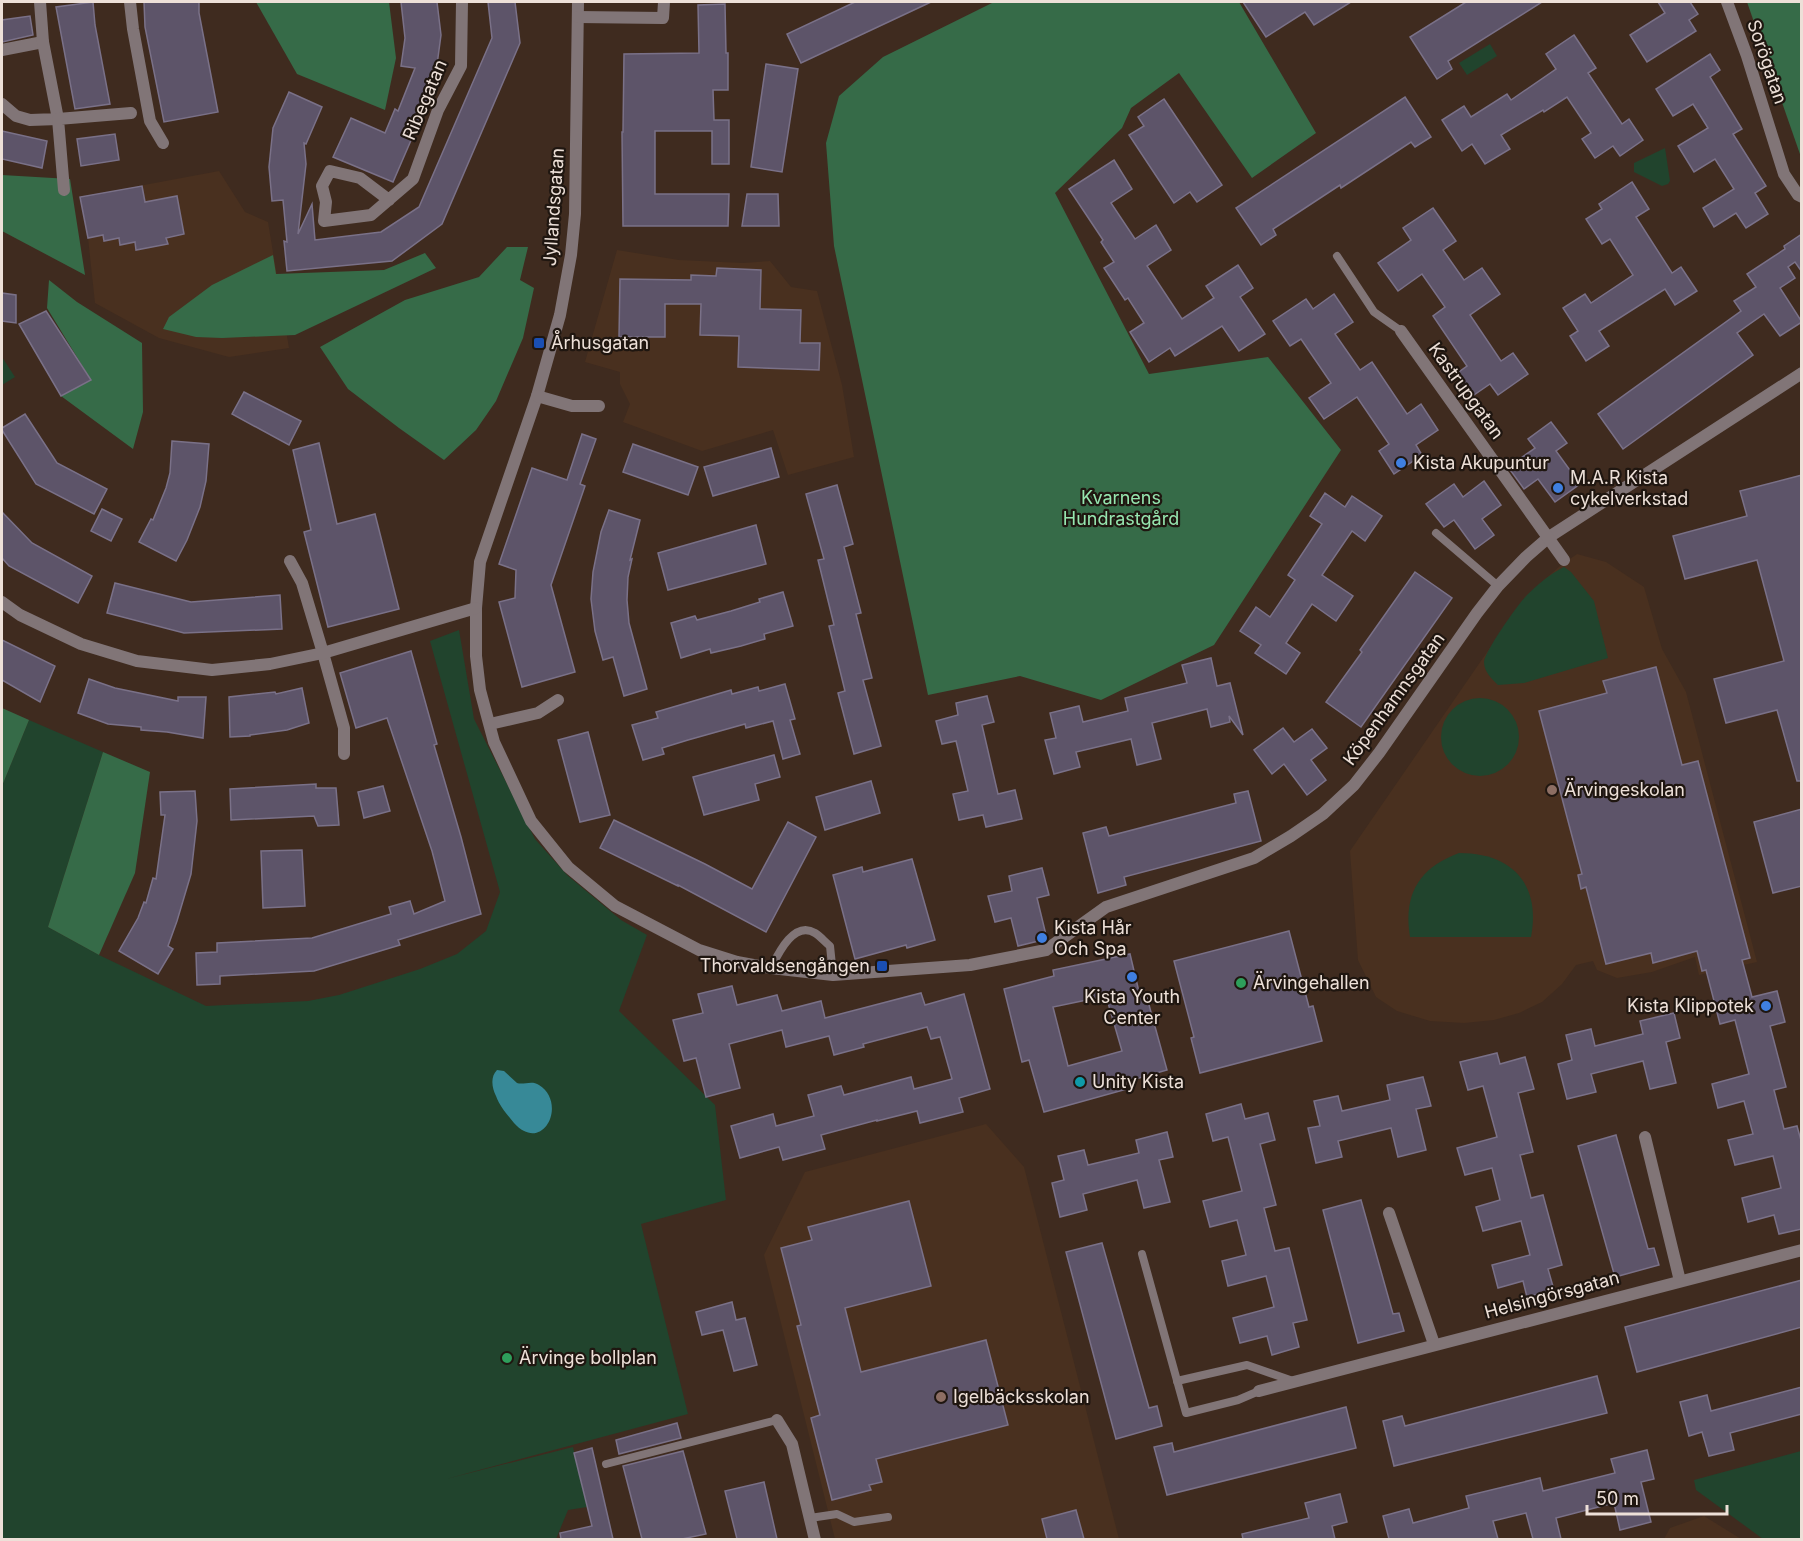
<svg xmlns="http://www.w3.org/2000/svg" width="1803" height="1541" font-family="Inter,sans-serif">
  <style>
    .built { fill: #49301f }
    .green { fill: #21442d }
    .forest { fill: #366b48 }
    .water { fill: #378997 }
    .building { fill: #5d5469; stroke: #7a7188; stroke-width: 1.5; fill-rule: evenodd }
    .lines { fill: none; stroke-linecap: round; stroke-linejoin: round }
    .lane { stroke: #817577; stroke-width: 8 }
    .street { stroke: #817577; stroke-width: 12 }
    .transit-dot { fill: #1a4fb4; stroke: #1f1610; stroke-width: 2 }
    .shop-dot { fill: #3f7fe0; stroke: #1f1610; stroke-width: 2 }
    .education-dot { fill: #8d6e63; stroke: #1f1610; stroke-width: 2 }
    .leisure-dot { fill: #2e9e5b; stroke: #1f1610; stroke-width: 2 }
    .culture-dot { fill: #0f9aa8; stroke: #1f1610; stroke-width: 2 }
    .labels { text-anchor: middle; stroke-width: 4.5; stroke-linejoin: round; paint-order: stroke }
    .street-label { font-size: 18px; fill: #ede0d8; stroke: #1f1610 }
    .poi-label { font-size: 18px; fill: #ede0d8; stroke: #1f1610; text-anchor: start }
    .park-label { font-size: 18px; fill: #96e6af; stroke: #1f1610 }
  </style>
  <rect width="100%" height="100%" fill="#3f2b1f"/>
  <g class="built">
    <path d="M219,171L245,212L268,222L289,348L229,357L159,338L95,303L88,238L80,197Z"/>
    <path d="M617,250L679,260L743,263L770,261L791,287L817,291L842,385L854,457L788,475L773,430L702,451L623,422L630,404L620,384V372L585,362Z"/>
    <path d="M1577,554L1606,562L1644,587L1662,649L1686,692L1757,962L1699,975L1695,957L1652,972L1617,978L1597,970L1593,961L1576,965L1562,984L1542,1002L1519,1013L1494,1020L1464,1023L1430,1021L1397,1011L1376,997L1358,960L1350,851L1525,597L1560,566Z"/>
    <path d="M986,1124L1024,1167L1119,1539H835L764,1255L805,1172Z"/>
    <path d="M1704,1516L1741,1539H1664L1670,1528Z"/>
  </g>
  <g class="green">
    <path d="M1490,44L1497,56L1467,75L1459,63Z"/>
    <path d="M1665,148L1670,181L1668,184L1662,186L1634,172V163Z"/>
    <path d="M2,357L15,377L2,385Z"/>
    <path d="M1564,567L1571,572L1594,601L1608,658L1524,683L1498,685C1492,679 1484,672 1484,662C1485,651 1518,604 1527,595C1538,584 1550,574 1564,567Z"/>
    <path d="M459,630L474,719L535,839L567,875L621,920L647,935L619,1011L715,1105L726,1200L641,1224L688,1414L446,1479L573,1447L587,1507L568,1510L556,1539L2,1540V786L29,720L103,752L48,927L99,955L206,1006L308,1001L339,995L420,969L457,954L486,931L500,892L430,641Z"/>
    <circle cx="1480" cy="737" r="39"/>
    <path d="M1459,853C1512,853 1541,884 1531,937H1410C1403,894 1419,868 1459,853Z"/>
    <path d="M1801,1451V1539H1763L1696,1490L1694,1480Z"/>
  </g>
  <g class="forest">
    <path d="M256,2H389L396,58L385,110L297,74Z"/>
    <path d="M994,2H1239L1316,133L1252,178L1179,73L1131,108L1122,128L1055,193L1149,374L1268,357L1341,450L1214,645L1101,700L1020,676L928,695L834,246L826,143L839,96L883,57Z"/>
    <path d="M1747,2L1801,3V157Z"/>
    <path d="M2,175L70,179L85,275L2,231Z"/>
    <path d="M507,247H528L520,280L534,288L523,338L496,401L476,430L444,460L399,428L348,389L320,347L405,300L479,277Z"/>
    <path d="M425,253L436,268L295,335L222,338L196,337L163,329L169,317L212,285L273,255L276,274L384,270Z"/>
    <path d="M49,280L77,302L142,343L143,412L133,449L61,396L91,380L47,308Z"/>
    <path d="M2,708L29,720L2,786Z"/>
    <path d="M103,752L150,772L135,873L99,955L48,927Z"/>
  </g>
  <path class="water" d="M497,1070L504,1071L517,1083C524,1085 532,1080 539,1085C568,1103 543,1155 514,1123C507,1114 500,1107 496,1096C492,1088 490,1077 497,1070Z"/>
  <g class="building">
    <path d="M93,2L95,25L110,104L75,109L56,7Z"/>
    <path d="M144,2H199V13L218,112L164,122L145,27Z"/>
    <path d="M401,2H437L441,35L434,87L393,182L333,157L351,118L385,133L395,109L398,111L415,68L401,66L405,38Z"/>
    <path d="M488,2H515L520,43L442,224L392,261L287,271L284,241L287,242L283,200L272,201L269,167L273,128L289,92L322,107L306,144L304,143L306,164L298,234L312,204L315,240L381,232L419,207L492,38Z"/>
    <path d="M855,2H931L801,63L787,34Z"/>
    <path d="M1243,2H1351L1314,25L1305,12L1266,37Z"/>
    <path d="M1466,2H1542L1448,61L1452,69L1437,79L1410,37Z"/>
    <path d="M1658,2H1690L1698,14L1689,20L1696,31L1647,62L1630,35L1665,13Z"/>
    <path d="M725,4L726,53H728V90H713L714,120H729V164H712V131H655V194H729L728,226H623L622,132H623L624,54L699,53L698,5Z"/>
    <path d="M30,16L33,35L2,42V20Z"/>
    <path d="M1574,35L1596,68L1588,73L1622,124L1629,119L1643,140L1620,156L1613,146L1595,158L1582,139L1591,133L1567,97L1544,112L1543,110L1501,135L1510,149L1485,164L1472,144L1462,151L1442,120L1464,106L1471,117L1507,94L1511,100L1556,69L1546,54Z"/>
    <path d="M1710,54L1720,70L1710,77L1742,129L1733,134L1766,186L1755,193L1768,214L1746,228L1736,213L1714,227L1703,208L1734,189L1715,159L1694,172L1678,146L1708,128L1693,104L1673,116L1656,89Z"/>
    <path d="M766,64L798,69L782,172L751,167Z"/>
    <path d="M1405,97L1431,137L1415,147L1411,142L1341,188L1340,185L1273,229L1276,235L1261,245L1236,208Z"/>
    <path d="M1164,99L1222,185L1197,202L1190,192L1174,203L1129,135L1144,126L1138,117Z"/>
    <path d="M2,131L47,141L42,168L2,159Z"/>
    <path d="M115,134L119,160L81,166L77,139Z"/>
    <path d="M1114,160L1132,189L1111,203L1135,239L1156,225L1171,250L1147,266L1182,319L1214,298L1206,286L1238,265L1253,288L1240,297L1265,334L1239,351L1222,326L1175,356L1170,348L1149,362L1130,332L1144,323L1128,298L1125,300L1104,268L1114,262L1101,242L1103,240L1069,189Z"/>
    <path d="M1632,182L1649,209L1636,217L1672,273L1681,267L1697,291L1675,305L1665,289L1599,331L1609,346L1586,361L1570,336L1578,331L1563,308L1585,294L1591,303L1633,275L1610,239L1602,244L1586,219L1602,209L1599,204Z"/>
    <path d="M142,186L145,202L177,196L184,234L166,238L168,244L136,250L135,242L120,245L119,238L104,241L103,235L88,238L80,197Z"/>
    <path d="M747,194H778L779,226H742Z"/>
    <path d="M1433,208L1456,241L1443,250L1464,280L1482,268L1500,294L1470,315L1501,361L1513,353L1528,374L1498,395L1490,384L1471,397L1456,374L1467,366L1433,316L1445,307L1422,274L1398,291L1378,263L1411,240L1403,228Z"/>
    <path d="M1802,234V272L1795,262L1788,267L1795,278L1780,288L1802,322L1780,336L1764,314L1737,333L1753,355L1623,449L1598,414L1741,311L1734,301L1756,287L1747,274L1785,249L1784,246Z"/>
    <path d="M717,268L761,270L760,309L801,310L800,343H820L819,370L738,367L739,336L700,335L701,304H665V337H619L620,279L691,280V275L716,276Z"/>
    <path d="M2,293L16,295V323L2,321Z"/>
    <path d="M1334,294L1353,322L1335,334L1360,370L1372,362L1407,414L1421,404L1438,430L1416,445L1422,455L1394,474L1379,451L1389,444L1357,397L1324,419L1309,398L1331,383L1301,339L1290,346L1273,321L1306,299L1313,309Z"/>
    <path d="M46,311L91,380L61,396L19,324Z"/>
    <path d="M244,392L301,421L289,445L232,414Z"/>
    <path d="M25,414L57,463L107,489L94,514L36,484L2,430V428Z"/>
    <path d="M1551,422L1567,443L1556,451L1580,484L1555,502L1538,479L1524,489L1508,467L1535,448L1528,439Z"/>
    <path d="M582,434L596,439L580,484L585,486L551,585L575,672L522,687L499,602L515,598L516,570L499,564L532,468L567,480Z"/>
    <path d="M172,441L209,444L206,481L200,507L187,540L176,561L139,542L151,519L153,520L166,488L170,473Z"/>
    <path d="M319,443L337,524L375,514L399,609L328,627L304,532L311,530L293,450Z"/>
    <path d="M633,444L698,467L688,495L623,472Z"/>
    <path d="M771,448L779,477L713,496L704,467Z"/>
    <path d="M1802,475V781H1797L1777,710L1726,723L1714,679L1784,661L1757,560L1685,579L1673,536L1747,516L1740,491Z"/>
    <path d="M1484,481L1501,505L1482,519L1494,535L1475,549L1454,520L1444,527L1426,504L1454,484L1463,497Z"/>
    <path d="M837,485L853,544L844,547L861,613L856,614L872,678L863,680L881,746L854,754L838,693L845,691L829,626L834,625L818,560L824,559L806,494Z"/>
    <path d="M1325,493L1345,507L1352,496L1382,516L1365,541L1352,531L1322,575L1353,596L1336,621L1312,604L1286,643L1300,653L1286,674L1255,653L1261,645L1240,631L1256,607L1270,617L1295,580L1288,575L1322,524L1310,516Z"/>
    <path d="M102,509L122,519L111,541L91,531Z"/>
    <path d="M609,510L640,520L630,560L632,559L628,577L627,600L629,623L647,689L624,696L613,657L603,660L595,631L591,599L593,572L601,532Z"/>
    <path d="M2,512L32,543L92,576L78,603L9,566L2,558Z"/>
    <path d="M756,525L766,564L668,590L658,553Z"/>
    <path d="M1415,572L1452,598L1361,727L1326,702L1362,652L1360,650Z"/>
    <path d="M115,583L191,602L280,595L282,629L184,633L107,613Z"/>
    <path d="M783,592L793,626L764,634L765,639L741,646L711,653L710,649L681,658L671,623L695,616L697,620L731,611L760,602L759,599Z"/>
    <path d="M2,640L55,666L40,702L2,680Z"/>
    <path d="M411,651L437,744L434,745L461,837L481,914L398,940L400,945L314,971L220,976V984L197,985L196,953L217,952V943L312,938L391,914L389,907L410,901L414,914L445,901L432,851L387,718L356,728L340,673Z"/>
    <path d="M1211,658L1217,686L1230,683L1243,735L1229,716L1230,722L1211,727L1207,709L1152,723L1161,759L1137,765L1131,739L1076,752L1080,767L1054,774L1045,740L1056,738L1050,713L1079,706L1083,722L1128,711L1125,698L1187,683L1182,665Z"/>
    <path d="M1656,667L1682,765L1698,761L1750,958L1742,960L1752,997L1777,991L1785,1022L1770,1026L1786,1087L1774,1090L1784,1129L1797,1126L1802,1144V1229L1779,1234L1774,1215L1748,1222L1742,1198L1781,1188L1773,1156L1735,1165L1728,1140L1753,1134L1744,1101L1718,1108L1712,1084L1749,1074L1735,1020L1720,1024L1706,970L1702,971L1697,951L1653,963L1651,953L1606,964L1586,887L1581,889L1578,875L1582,874L1539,711L1607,693L1603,681Z"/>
    <path d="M89,679L115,688L178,701V697H206L203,738L167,732L141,730V727L108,724L78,713Z"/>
    <path d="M785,684L795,719L790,720L800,754L783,759L773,721L746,728L745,724L688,740L662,748L664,754L643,760L632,725L658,718L656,712L731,690L732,694L758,687L759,691Z"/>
    <path d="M302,688L309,723L287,730L250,735V736L230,737L229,697L275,692L276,694Z"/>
    <path d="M987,696L994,722L982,725L998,794L1015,790L1022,819L986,827L983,815L959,820L953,794L968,791L956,741L942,744L936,721L958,715L956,703Z"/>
    <path d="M1283,728L1294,742L1312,729L1327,748L1311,760L1326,780L1307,795L1284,764L1272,774L1254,750Z"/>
    <path d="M588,732L610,815L580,822L558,740Z"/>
    <path d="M774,755L780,777L755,784L759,800L704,815L693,777Z"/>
    <path d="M871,781L880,813L825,830L816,797Z"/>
    <path d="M316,784V788H336L339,825L318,826L314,816L231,820L230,789Z"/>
    <path d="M383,786L390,811L364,818L358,792Z"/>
    <path d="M195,791L197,821L191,874L177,921L168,946L173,949L158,974L119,951L138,918L144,902L146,903L153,878L156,879L165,815H161L160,792Z"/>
    <path d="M1248,791L1261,841L1124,877L1126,885L1098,893L1083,833L1106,827L1109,836L1236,803L1234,794Z"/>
    <path d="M1802,809V886L1773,893L1754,822Z"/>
    <path d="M614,820L705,864L752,889L788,822L816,837L766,932L678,885V886L600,848Z"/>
    <path d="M302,850L305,906L263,908L261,851Z"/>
    <path d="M912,859L935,940L907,948L906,945L855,959L833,875L862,867L863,872Z"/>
    <path d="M1042,868L1049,895L1037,898L1047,939L1018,946L1011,918L995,922L988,896L1012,891L1009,876Z"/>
    <path d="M1289,931L1309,1007L1313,1006L1322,1041L1200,1073L1191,1038L1194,1037L1174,961Z"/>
    <path d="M1130,954L1140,996L1146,994L1167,1070L1125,1082L1127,1089L1044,1112L1029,1060L1022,1062L1004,989L1054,976L1053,970ZM1106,996L1122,1051L1068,1066L1053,1007Z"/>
    <path d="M732,986L737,1005L777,995L782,1011L821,1001L825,1018L921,993L925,1005L964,994L990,1089L959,1098L963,1112L920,1123L917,1111L877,1121V1120L821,1135L825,1149L783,1160L779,1147L740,1158L731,1126L773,1114L776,1126L814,1116L808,1095L841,1086L844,1095L911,1077L914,1089L952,1079L940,1037L931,1039L927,1027L863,1044L864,1047L834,1055L829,1036L786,1047L782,1030L729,1044L740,1088L706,1097L696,1058L684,1061L673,1020L703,1013L698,994Z"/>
    <path d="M1674,1013L1680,1038L1666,1042L1676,1083L1650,1089L1643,1061L1591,1074L1596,1092L1567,1099L1558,1064L1572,1060L1566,1035L1591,1029L1595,1046L1643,1034L1640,1021Z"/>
    <path d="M1497,1053L1500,1064L1525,1057L1534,1089L1518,1093L1533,1152L1520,1155L1531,1198L1543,1195L1562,1265L1548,1269L1554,1290L1527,1297L1523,1281L1498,1288L1492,1265L1530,1255L1521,1221L1483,1231L1476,1207L1500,1200L1492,1168L1465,1175L1457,1148L1497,1137L1483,1086L1468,1090L1460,1062Z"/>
    <path d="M1423,1077L1431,1106L1416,1109L1426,1150L1398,1157L1391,1128L1338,1141L1342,1157L1316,1163L1308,1128L1320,1126L1314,1101L1338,1096L1342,1111L1390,1100L1387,1085Z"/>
    <path d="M1241,1104L1245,1119L1268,1113L1275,1140L1260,1144L1276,1205L1264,1208L1275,1251L1289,1248L1307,1320L1293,1323L1299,1347L1272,1355L1267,1336L1240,1343L1233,1318L1274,1307L1266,1276L1228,1286L1222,1261L1246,1255L1237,1220L1210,1227L1203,1201L1242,1191L1228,1137L1213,1141L1206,1114Z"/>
    <path d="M1167,1132L1173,1157L1159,1160L1170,1202L1144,1208L1137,1180L1083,1194L1087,1210L1060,1217L1052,1183L1064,1180L1058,1156L1084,1150L1088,1165L1139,1153L1136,1140Z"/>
    <path d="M1616,1135L1648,1249L1654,1248L1659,1265L1615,1277L1578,1146Z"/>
    <path d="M1361,1200L1393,1314L1399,1313L1404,1331L1358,1343L1323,1210Z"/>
    <path d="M909,1201L931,1286L845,1308L861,1372L986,1340L1008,1425L876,1459L882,1482L869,1485L871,1490L832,1500L811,1418L820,1415L797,1326L801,1325L781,1248L812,1240L808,1227Z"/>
    <path d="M1102,1243L1149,1408L1157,1406L1162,1426L1116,1439L1066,1252Z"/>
    <path d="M1802,1280V1327L1637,1372L1625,1327Z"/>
    <path d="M732,1302L736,1320L745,1318L757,1365L734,1371L723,1330L702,1335L696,1312Z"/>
    <path d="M1597,1376L1607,1413L1394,1466L1383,1421L1402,1416L1405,1426Z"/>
    <path d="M1802,1387V1414L1730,1433L1734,1450L1709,1456L1702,1432L1689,1436L1680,1402L1707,1395L1711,1411Z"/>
    <path d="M1346,1407L1356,1448L1167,1495L1154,1447L1172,1443L1174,1452Z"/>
    <path d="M677,1423L681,1438L619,1454L616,1440Z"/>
    <path d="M592,1448L613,1539H561L560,1533L592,1526L574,1453Z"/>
    <path d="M1647,1450L1654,1479L1641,1482L1651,1522L1620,1530L1614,1503L1556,1518L1561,1539H1533L1526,1513L1493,1521L1498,1539H1389L1383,1516L1409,1509L1413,1523L1469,1508L1466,1496L1540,1478L1543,1491L1615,1473L1611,1459Z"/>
    <path d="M683,1451L706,1534L682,1539H642L623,1466Z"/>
    <path d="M764,1482L777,1539H737L725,1491Z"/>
    <path d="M1340,1494L1347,1522L1332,1526L1335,1539H1243L1242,1534L1309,1518L1305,1503Z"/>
    <path d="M1076,1510L1084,1539H1047L1042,1519Z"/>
  </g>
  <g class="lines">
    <g class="lane">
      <path d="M1337,256L1374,312L1401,331"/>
      <path d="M1436,533L1498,586"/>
      <path d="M771,968C778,954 794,920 815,933C820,936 825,942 830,946L833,975"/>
      <path d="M1142,1254L1186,1413L1238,1400L1259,1391"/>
      <path d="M1177,1381L1247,1365L1293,1381"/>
      <path d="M606,1464L777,1420"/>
      <path d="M810,1518L837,1514L854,1522L888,1517"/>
    </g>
    <g class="street">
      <path d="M130,2L133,29L150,121L163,143"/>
      <path d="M578,2L575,214L571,255L560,315L537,396L480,562L476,608V656L480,690L494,742L531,821L568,867L615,906L699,950L737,962L771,968L833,975L970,965L1046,950L1106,907L1254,858L1291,836L1323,814L1354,785L1379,753L1477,613L1498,586L1526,557L1549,537L1802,373"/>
      <path d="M1727,2L1747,56L1784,174L1798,195L1802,197"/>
      <path d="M578,17L663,18L664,2"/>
      <path d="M2,50L43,42"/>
      <path d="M2,104L16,116L30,120L58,119L43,42L40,2"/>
      <path d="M64,190L58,119L131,113"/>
      <path d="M389,200L360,178L330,171L322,186L326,202L324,221L371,215L413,179L438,110L461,66L462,2"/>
      <path d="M1401,331L1564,560"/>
      <path d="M537,396L572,406H599"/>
      <path d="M290,561L302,583L323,653L344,728V754"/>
      <path d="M2,602L20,615L81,644L137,661L212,670L270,664L323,653L476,608"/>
      <path d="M490,724L538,713L558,700"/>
      <path d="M1645,1137L1680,1281"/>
      <path d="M1389,1213L1434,1344"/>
      <path d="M1259,1391L1802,1250"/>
      <path d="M777,1420L792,1444L815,1540"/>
    </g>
  </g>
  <g class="transit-dot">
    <rect x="533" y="337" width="12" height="12" rx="3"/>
    <rect x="876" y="960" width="12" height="12" rx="3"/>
  </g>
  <g class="shop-dot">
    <circle cx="1401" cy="463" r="6"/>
    <circle cx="1558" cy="488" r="6"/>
    <circle cx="1042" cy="938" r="6"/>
    <circle cx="1132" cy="977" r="6"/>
    <circle cx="1766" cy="1006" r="6"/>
  </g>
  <g class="education-dot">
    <circle cx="1552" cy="790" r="6"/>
    <circle cx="941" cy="1397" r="6"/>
  </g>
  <g class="leisure-dot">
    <circle cx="1241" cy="983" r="6"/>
    <circle cx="507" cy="1358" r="6"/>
  </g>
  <circle class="culture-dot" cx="1080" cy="1082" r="6"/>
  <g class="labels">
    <g class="street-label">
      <text transform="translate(1767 62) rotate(71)" y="6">Sorögatan</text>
      <text transform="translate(425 100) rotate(-67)" y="6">Ribegatan</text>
      <text transform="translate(554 207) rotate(-86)" y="6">Jyllandsgatan</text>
      <text transform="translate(1466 391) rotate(54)" y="6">Kastrupgatan</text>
      <text transform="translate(1394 699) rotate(-54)" y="6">Köpenhamnsgatan</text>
      <text transform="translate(1552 1295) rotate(-15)" y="6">Helsingörsgatan</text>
    </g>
    <g class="poi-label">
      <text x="551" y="349">Århusgatan</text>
      <text x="1413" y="469">Kista Akupuntur</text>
      <text x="1570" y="484">M.A.R Kista<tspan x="1570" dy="21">cykelverkstad</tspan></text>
      <text x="1564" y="796">Ärvingeskolan</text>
      <text x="1054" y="934">Kista Hår<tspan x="1054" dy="21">Och Spa</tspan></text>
      <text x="870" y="972" text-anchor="end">Thorvaldsengången</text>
      <text x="1253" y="989">Ärvingehallen</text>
      <text x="1132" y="1003" text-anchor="middle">Kista Youth<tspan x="1132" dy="21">Center</tspan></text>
      <text x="1754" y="1012" text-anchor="end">Kista Klippotek</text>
      <text x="1092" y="1088">Unity Kista</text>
      <text x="519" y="1364">Ärvinge bollplan</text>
      <text x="953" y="1403">Igelbäcksskolan</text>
    </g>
    <g class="park-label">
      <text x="1121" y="504">Kvarnens<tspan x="1121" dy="21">Hundrastgård</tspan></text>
    </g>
  </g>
  <rect width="1803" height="1541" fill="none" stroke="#ede0d8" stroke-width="6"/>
  <path d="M1587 1505v9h140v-9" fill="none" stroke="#ede0d8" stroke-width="3"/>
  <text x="1596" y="1505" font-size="18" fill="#ede0d8" stroke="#1f1610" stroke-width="4.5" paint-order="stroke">50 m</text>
</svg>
